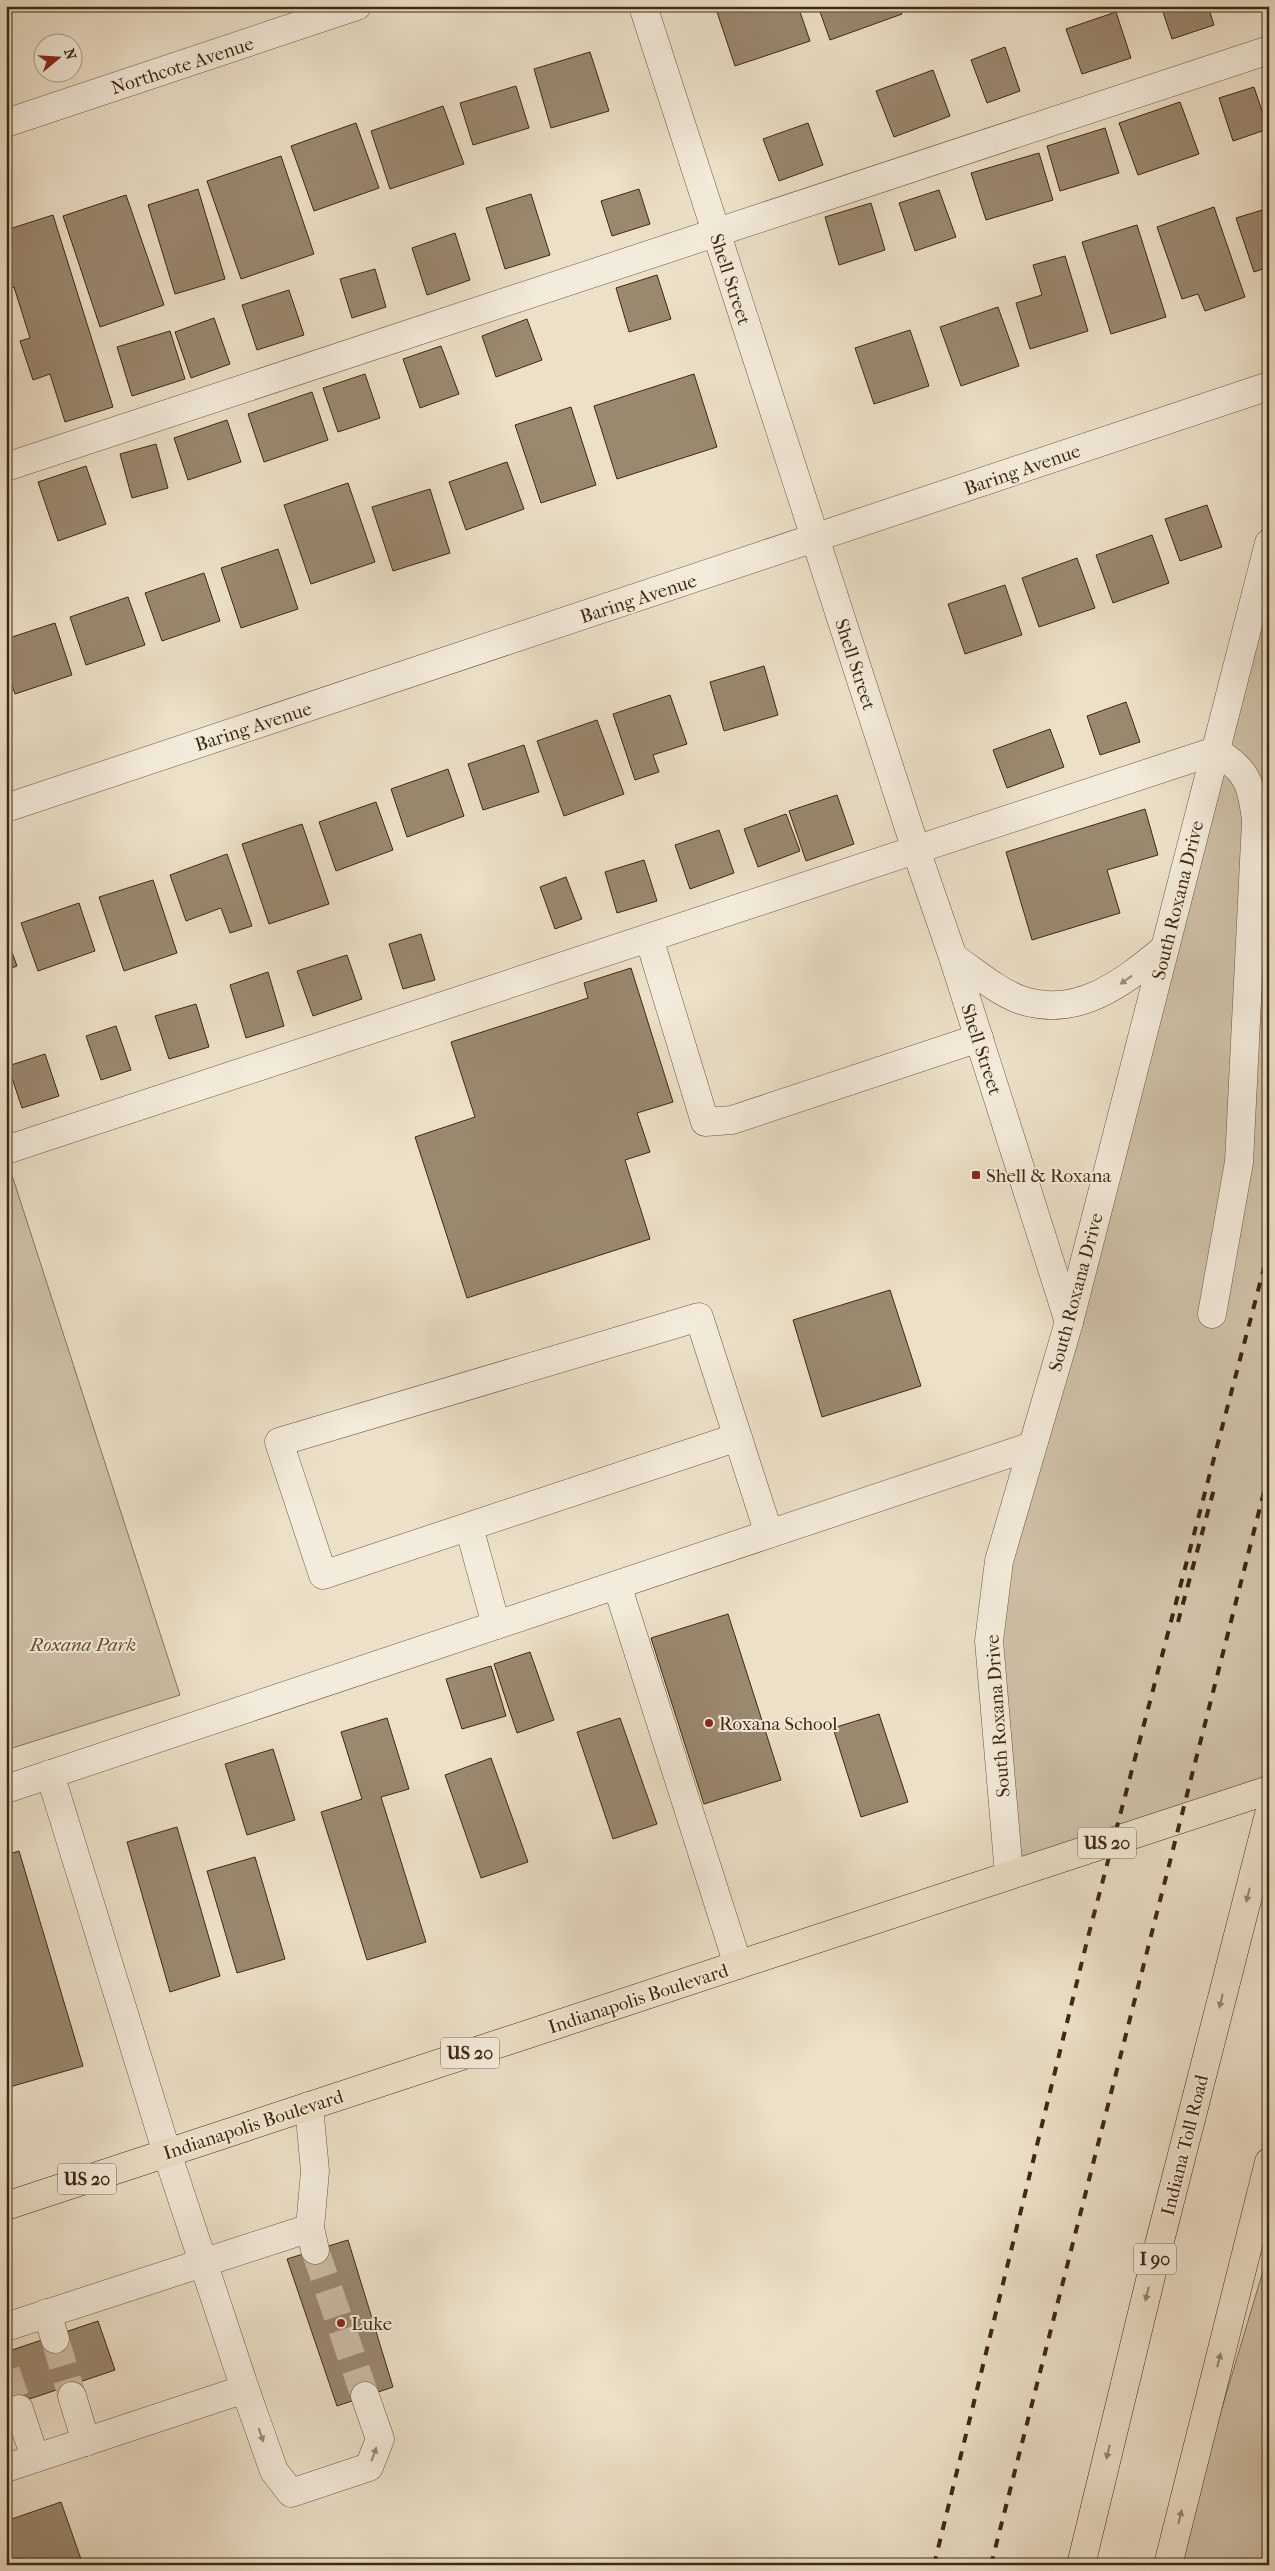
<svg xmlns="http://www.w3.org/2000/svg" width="1275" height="2571" font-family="'IM FELL French Canon',serif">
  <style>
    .green { fill: #cfc1a8; stroke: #88745b }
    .building { fill: #9a886f; stroke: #41280e }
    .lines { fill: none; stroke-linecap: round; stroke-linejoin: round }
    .minor-tunnel { stroke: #cabba3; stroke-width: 28; stroke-dasharray: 28 14; stroke-linecap: butt }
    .minor-casing { stroke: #6c563c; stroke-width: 29 }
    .major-casing { stroke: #41280e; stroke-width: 29 }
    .highway-casing { stroke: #41280e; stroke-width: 29 }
    .minor { stroke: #f3ebdb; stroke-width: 28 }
    .major { stroke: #ece0c8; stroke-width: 28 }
    .highway { stroke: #ece0c8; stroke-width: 28 }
    .rail { stroke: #41280e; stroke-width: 4; stroke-dasharray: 9 9; stroke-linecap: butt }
    .oneway { fill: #9a8a74 }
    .oneway2 { fill: #96846b }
    .poi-dot { fill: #8f2418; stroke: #f3ebdb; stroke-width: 2 }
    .labels { text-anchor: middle; stroke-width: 4; stroke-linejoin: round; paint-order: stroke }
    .shield { fill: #f3ebdb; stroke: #76624c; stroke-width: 1 }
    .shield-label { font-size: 18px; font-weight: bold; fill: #41280e }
    .street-label { font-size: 19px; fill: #41280e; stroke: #f3ebdb }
    .poi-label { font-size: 19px; fill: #41280e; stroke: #f3ebdb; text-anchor: start }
    .park-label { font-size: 19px; font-style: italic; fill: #644e34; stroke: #f3ebdb }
  </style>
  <rect width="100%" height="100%" fill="#ece0c8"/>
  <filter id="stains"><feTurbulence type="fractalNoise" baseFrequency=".004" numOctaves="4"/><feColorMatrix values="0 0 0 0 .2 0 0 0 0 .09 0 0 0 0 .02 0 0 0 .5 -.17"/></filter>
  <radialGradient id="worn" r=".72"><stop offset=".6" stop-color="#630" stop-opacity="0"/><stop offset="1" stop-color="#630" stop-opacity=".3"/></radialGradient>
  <g class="green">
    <path d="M1269,543V1790L1009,1874L989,1641Z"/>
    <path d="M10,1169L180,1695L6,1750V1170Z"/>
    <path d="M1269,2251V2565H1175Z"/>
  </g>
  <g class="building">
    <path d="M715,6H798L810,41L735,66Z"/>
    <path d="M818,6H899L902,14L830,40Z"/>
    <path d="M1161,6H1208L1214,25L1172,39Z"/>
    <path d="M1116,12L1131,58L1082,74L1066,29Z"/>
    <path d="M1005,47L1020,91L987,103L971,60Z"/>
    <path d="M590,52L609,111L551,128L534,69Z"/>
    <path d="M933,70L950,116L894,137L876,91Z"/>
    <path d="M516,86L529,128L473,145L460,103Z"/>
    <path d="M1254,87L1268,129L1233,141L1219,98Z"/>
    <path d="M1180,102L1199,154L1138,175L1119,123Z"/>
    <path d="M443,106L464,164L390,189L371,131Z"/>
    <path d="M356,123L379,188L314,211L291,146Z"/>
    <path d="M808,123L823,165L779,181L763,139Z"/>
    <path d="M1105,128L1119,173L1060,191L1047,146Z"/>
    <path d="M1039,153L1053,200L986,220L971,173Z"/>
    <path d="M281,156L314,254L241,279L207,181Z"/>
    <path d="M198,189L225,279L175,294L148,205Z"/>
    <path d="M639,189L650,224L612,236L601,201Z"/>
    <path d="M939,190L956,237L915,251L899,203Z"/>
    <path d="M531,194L550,255L505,269L486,208Z"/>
    <path d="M126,195L164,305L100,327L63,216Z"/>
    <path d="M871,203L885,250L839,265L825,217Z"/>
    <path d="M1214,207L1245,297L1205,311L1198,294L1182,299L1157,227Z"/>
    <path d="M1269,208V267L1254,272L1236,218Z"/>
    <path d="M53,215L113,407L65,422L50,374L33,380L20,341L30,338L14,287L6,290V230Z"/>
    <path d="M1137,225L1166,317L1111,334L1082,242Z"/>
    <path d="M455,233L470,280L427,295L412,248Z"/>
    <path d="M1065,256L1088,331L1030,349L1016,303L1042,295L1033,265Z"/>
    <path d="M375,269L386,307L352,318L340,279Z"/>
    <path d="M657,275L671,319L629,332L616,288Z"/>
    <path d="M289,290L304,335L257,350L242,305Z"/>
    <path d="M998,307L1019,366L961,386L940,327Z"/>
    <path d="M214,318L230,364L191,378L175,332Z"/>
    <path d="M527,319L542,360L496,377L482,336Z"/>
    <path d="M910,330L929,386L874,404L855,348Z"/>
    <path d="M170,331L185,379L132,396L117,347Z"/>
    <path d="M441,346L459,394L420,408L403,359Z"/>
    <path d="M365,374L380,418L338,432L323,388Z"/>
    <path d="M694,374L717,447L617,479L594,406Z"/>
    <path d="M312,392L328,440L264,462L248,414Z"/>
    <path d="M571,407L596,485L541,503L515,425Z"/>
    <path d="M227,420L241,462L188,480L174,438Z"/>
    <path d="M156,444L168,488L132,498L120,454Z"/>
    <path d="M507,462L524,509L466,530L449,482Z"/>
    <path d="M86,466L106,524L58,541L38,482Z"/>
    <path d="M348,483L375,562L311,584L284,505Z"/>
    <path d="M430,489L450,553L393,571L372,507Z"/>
    <path d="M1207,505L1222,547L1180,561L1165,519Z"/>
    <path d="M1152,535L1169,583L1113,603L1096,555Z"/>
    <path d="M278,549L298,609L241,628L221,568Z"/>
    <path d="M1077,558L1095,608L1039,627L1022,578Z"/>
    <path d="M204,573L220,621L162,641L145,593Z"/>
    <path d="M1005,585L1022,635L965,654L948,604Z"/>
    <path d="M128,597L145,645L86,665L70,617Z"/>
    <path d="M55,623L72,675L15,694L6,669V639Z"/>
    <path d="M764,666L778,715L724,731L710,682Z"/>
    <path d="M670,695L687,744L653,755L659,772L635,780L613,714Z"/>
    <path d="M1126,702L1140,742L1100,755L1087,716Z"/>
    <path d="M597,720L624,794L564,816L537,741Z"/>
    <path d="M1050,729L1064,767L1007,788L993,750Z"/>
    <path d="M524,745L539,792L483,810L468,764Z"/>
    <path d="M448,769L464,816L407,837L391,789Z"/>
    <path d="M837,795L854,844L806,861L789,811Z"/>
    <path d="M376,802L393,850L336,871L319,822Z"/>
    <path d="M1145,809L1158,855L1107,870L1120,913L1032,940L1006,852Z"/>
    <path d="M786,814L800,851L758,867L744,829Z"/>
    <path d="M302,824L329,904L269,924L242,844Z"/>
    <path d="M719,830L734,873L690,889L675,845Z"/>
    <path d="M227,854L252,926L230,933L221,908L186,921L170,875Z"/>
    <path d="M644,860L657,901L617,913L605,872Z"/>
    <path d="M566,877L582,919L555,929L540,887Z"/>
    <path d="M153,880L177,953L124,971L99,897Z"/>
    <path d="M79,903L95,951L38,971L21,923Z"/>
    <path d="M421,934L435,980L403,989L389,944Z"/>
    <path d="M6,936L17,966L6,970Z"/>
    <path d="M347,955L362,999L313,1016L297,971Z"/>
    <path d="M631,968L673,1102L637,1113L650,1152L625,1160L650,1239L467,1298L415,1137L475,1117L451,1042L588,998L584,983Z"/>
    <path d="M268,972L284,1026L246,1038L230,985Z"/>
    <path d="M196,1004L209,1047L169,1059L155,1016Z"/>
    <path d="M116,1026L131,1070L101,1080L86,1036Z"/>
    <path d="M45,1054L59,1096L22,1108L8,1066Z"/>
    <path d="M890,1290L921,1386L822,1417L793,1320Z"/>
    <path d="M728,1614L781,1780L704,1804L651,1638Z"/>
    <path d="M530,1652L554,1720L517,1733L494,1664Z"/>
    <path d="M491,1666L506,1716L462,1729L446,1679Z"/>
    <path d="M879,1714L908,1802L861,1817L833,1728Z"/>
    <path d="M387,1718L409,1789L381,1797L426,1942L367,1960L321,1812L362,1799L341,1732Z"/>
    <path d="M620,1718L657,1824L613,1839L577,1732Z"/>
    <path d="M273,1749L295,1820L247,1835L225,1764Z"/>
    <path d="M491,1758L528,1862L481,1878L445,1775Z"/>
    <path d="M177,1827L220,1976L170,1992L127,1842Z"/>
    <path d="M19,1851L83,2066L6,2088V1855Z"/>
    <path d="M255,1857L285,1959L237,1973L207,1871Z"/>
    <path d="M348,2240L393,2387L337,2406L287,2259Z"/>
    <path d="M98,2321L115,2370L6,2407V2352Z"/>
    <path d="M61,2502L83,2565H6V2521Z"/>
  </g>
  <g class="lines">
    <g class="minor-tunnel">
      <path d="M315,2250L365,2396"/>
      <path d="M55,2339L72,2396"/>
      <path d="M6,2371L19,2409"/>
    </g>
    <g class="minor-casing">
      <g id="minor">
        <path d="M643,6L916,850L953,957L1069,1322"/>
        <path d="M6,123L357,6"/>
        <path d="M6,467L1269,50"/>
        <path d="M6,808L1269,386"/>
        <path d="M649,938L705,1122L732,1120L979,1038"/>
        <path d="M953,957C974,971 996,991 1021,1000C1077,1019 1123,983 1164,949"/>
        <path d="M6,1150L1215,751C1247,769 1252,785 1256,821L1239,1162L1212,1314"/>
        <path d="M738,1437L323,1575L279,1442L699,1317L769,1534"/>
        <path d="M469,1527L496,1625"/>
        <path d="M617,1585L738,1965"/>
        <path d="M6,1789L1032,1446"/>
        <path d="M1009,1874L989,1641L999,1561L1069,1322L1269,543"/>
        <path d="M309,2106L315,2171L310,2228L315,2250"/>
        <path d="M47,2313L55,2339"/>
        <path d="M6,2327L310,2228"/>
        <path d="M245,2389L274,2471L291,2493L369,2467L380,2439L365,2396"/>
        <path d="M72,2396L86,2442"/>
        <path d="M19,2409L35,2458"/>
        <path d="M6,2468L245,2389L167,2153L50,1774"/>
      </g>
    </g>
    <g class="major-casing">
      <path id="major" d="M6,2206L1269,1790"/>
    </g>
    <g class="highway-casing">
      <g id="highway">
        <path d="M1081,2565L1153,2268L1269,1814"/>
        <path d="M1168,2565L1269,2162"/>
      </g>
    </g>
    <use href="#minor" class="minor"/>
    <use href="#major" class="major"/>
    <use href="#highway" class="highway"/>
    <g class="rail">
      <path d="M1178,1622L1214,1489"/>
      <path d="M934,2565L1088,1937L1269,1249"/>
      <path d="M991,2565L1269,1472"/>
    </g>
  </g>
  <defs><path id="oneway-solid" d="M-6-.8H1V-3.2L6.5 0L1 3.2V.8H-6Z" transform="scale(1.25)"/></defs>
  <g class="oneway">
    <use href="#oneway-solid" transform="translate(1126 980) rotate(144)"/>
    <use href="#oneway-solid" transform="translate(261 2435) rotate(71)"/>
    <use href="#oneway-solid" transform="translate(374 2454) rotate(-70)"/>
  </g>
  <g class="oneway2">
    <use href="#oneway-solid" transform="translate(1248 1895) rotate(104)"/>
    <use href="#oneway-solid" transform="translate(1221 2001) rotate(104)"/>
    <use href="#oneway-solid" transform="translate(1147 2294) rotate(104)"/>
    <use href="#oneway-solid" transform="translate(1219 2360) rotate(-76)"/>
    <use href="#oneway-solid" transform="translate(1108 2452) rotate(104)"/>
    <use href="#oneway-solid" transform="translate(1180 2517) rotate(-76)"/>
  </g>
  <g class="poi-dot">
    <rect x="971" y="1170" width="10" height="10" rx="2.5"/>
    <circle cx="709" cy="1723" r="5"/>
    <circle cx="341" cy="2323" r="5"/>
  </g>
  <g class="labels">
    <g class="shield">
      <rect x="1078" y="1827.5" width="58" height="31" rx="4"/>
      <rect x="441" y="2037.5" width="58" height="31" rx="4"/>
      <rect x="58" y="2163.5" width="58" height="31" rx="4"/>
      <rect x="1134" y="2243.5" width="42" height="31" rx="4"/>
    </g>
    <g class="shield-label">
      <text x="1107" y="1849">US 20</text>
      <text x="470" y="2059">US 20</text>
      <text x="87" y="2185">US 20</text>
      <text x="1155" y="2265">I 90</text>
    </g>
    <g class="street-label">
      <text transform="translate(182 65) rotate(-18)" y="7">Northcote Avenue</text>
      <text transform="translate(731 279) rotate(72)" y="7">Shell Street</text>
      <text transform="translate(1022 469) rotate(-19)" y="7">Baring Avenue</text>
      <text transform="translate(638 598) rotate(-18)" y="7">Baring Avenue</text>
      <text transform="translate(856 664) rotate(72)" y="7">Shell Street</text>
      <text transform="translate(253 726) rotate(-18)" y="7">Baring Avenue</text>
      <text transform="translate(1177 900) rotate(-76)" y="7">South Roxana Drive</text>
      <text transform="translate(982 1049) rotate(72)" y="7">Shell Street</text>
      <text transform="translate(1075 1292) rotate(-75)" y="7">South Roxana Drive</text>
      <text transform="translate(997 1716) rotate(-94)" y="7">South Roxana Drive</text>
      <text transform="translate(638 1998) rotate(-18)" y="7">Indianapolis Boulevard</text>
      <text transform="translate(253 2124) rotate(-18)" y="7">Indianapolis Boulevard</text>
      <text transform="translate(1184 2145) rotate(-76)" y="7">Indiana Toll Road</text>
    </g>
    <g class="poi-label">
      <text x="986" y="1182">Shell &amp; Roxana</text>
      <text x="719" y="1730">Roxana School</text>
      <text x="351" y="2330">Luke</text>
    </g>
    <g class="park-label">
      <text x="83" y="1651">Roxana Park</text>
    </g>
  </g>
  <rect width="1275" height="2571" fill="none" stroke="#ece0c8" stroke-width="25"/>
  <rect x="8" y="8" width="1260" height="2556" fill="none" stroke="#41280e" stroke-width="2.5"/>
  <rect x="12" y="12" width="1250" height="2546" fill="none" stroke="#41280e"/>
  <g transform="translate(58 58) rotate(72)"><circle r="24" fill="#f3ebdb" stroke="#ac9d89"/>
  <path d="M0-4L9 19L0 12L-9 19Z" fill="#8f2418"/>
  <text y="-8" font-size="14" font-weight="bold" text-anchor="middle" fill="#41280e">N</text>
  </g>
  <rect width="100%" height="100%" filter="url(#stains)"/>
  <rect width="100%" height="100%" fill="url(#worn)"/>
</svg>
